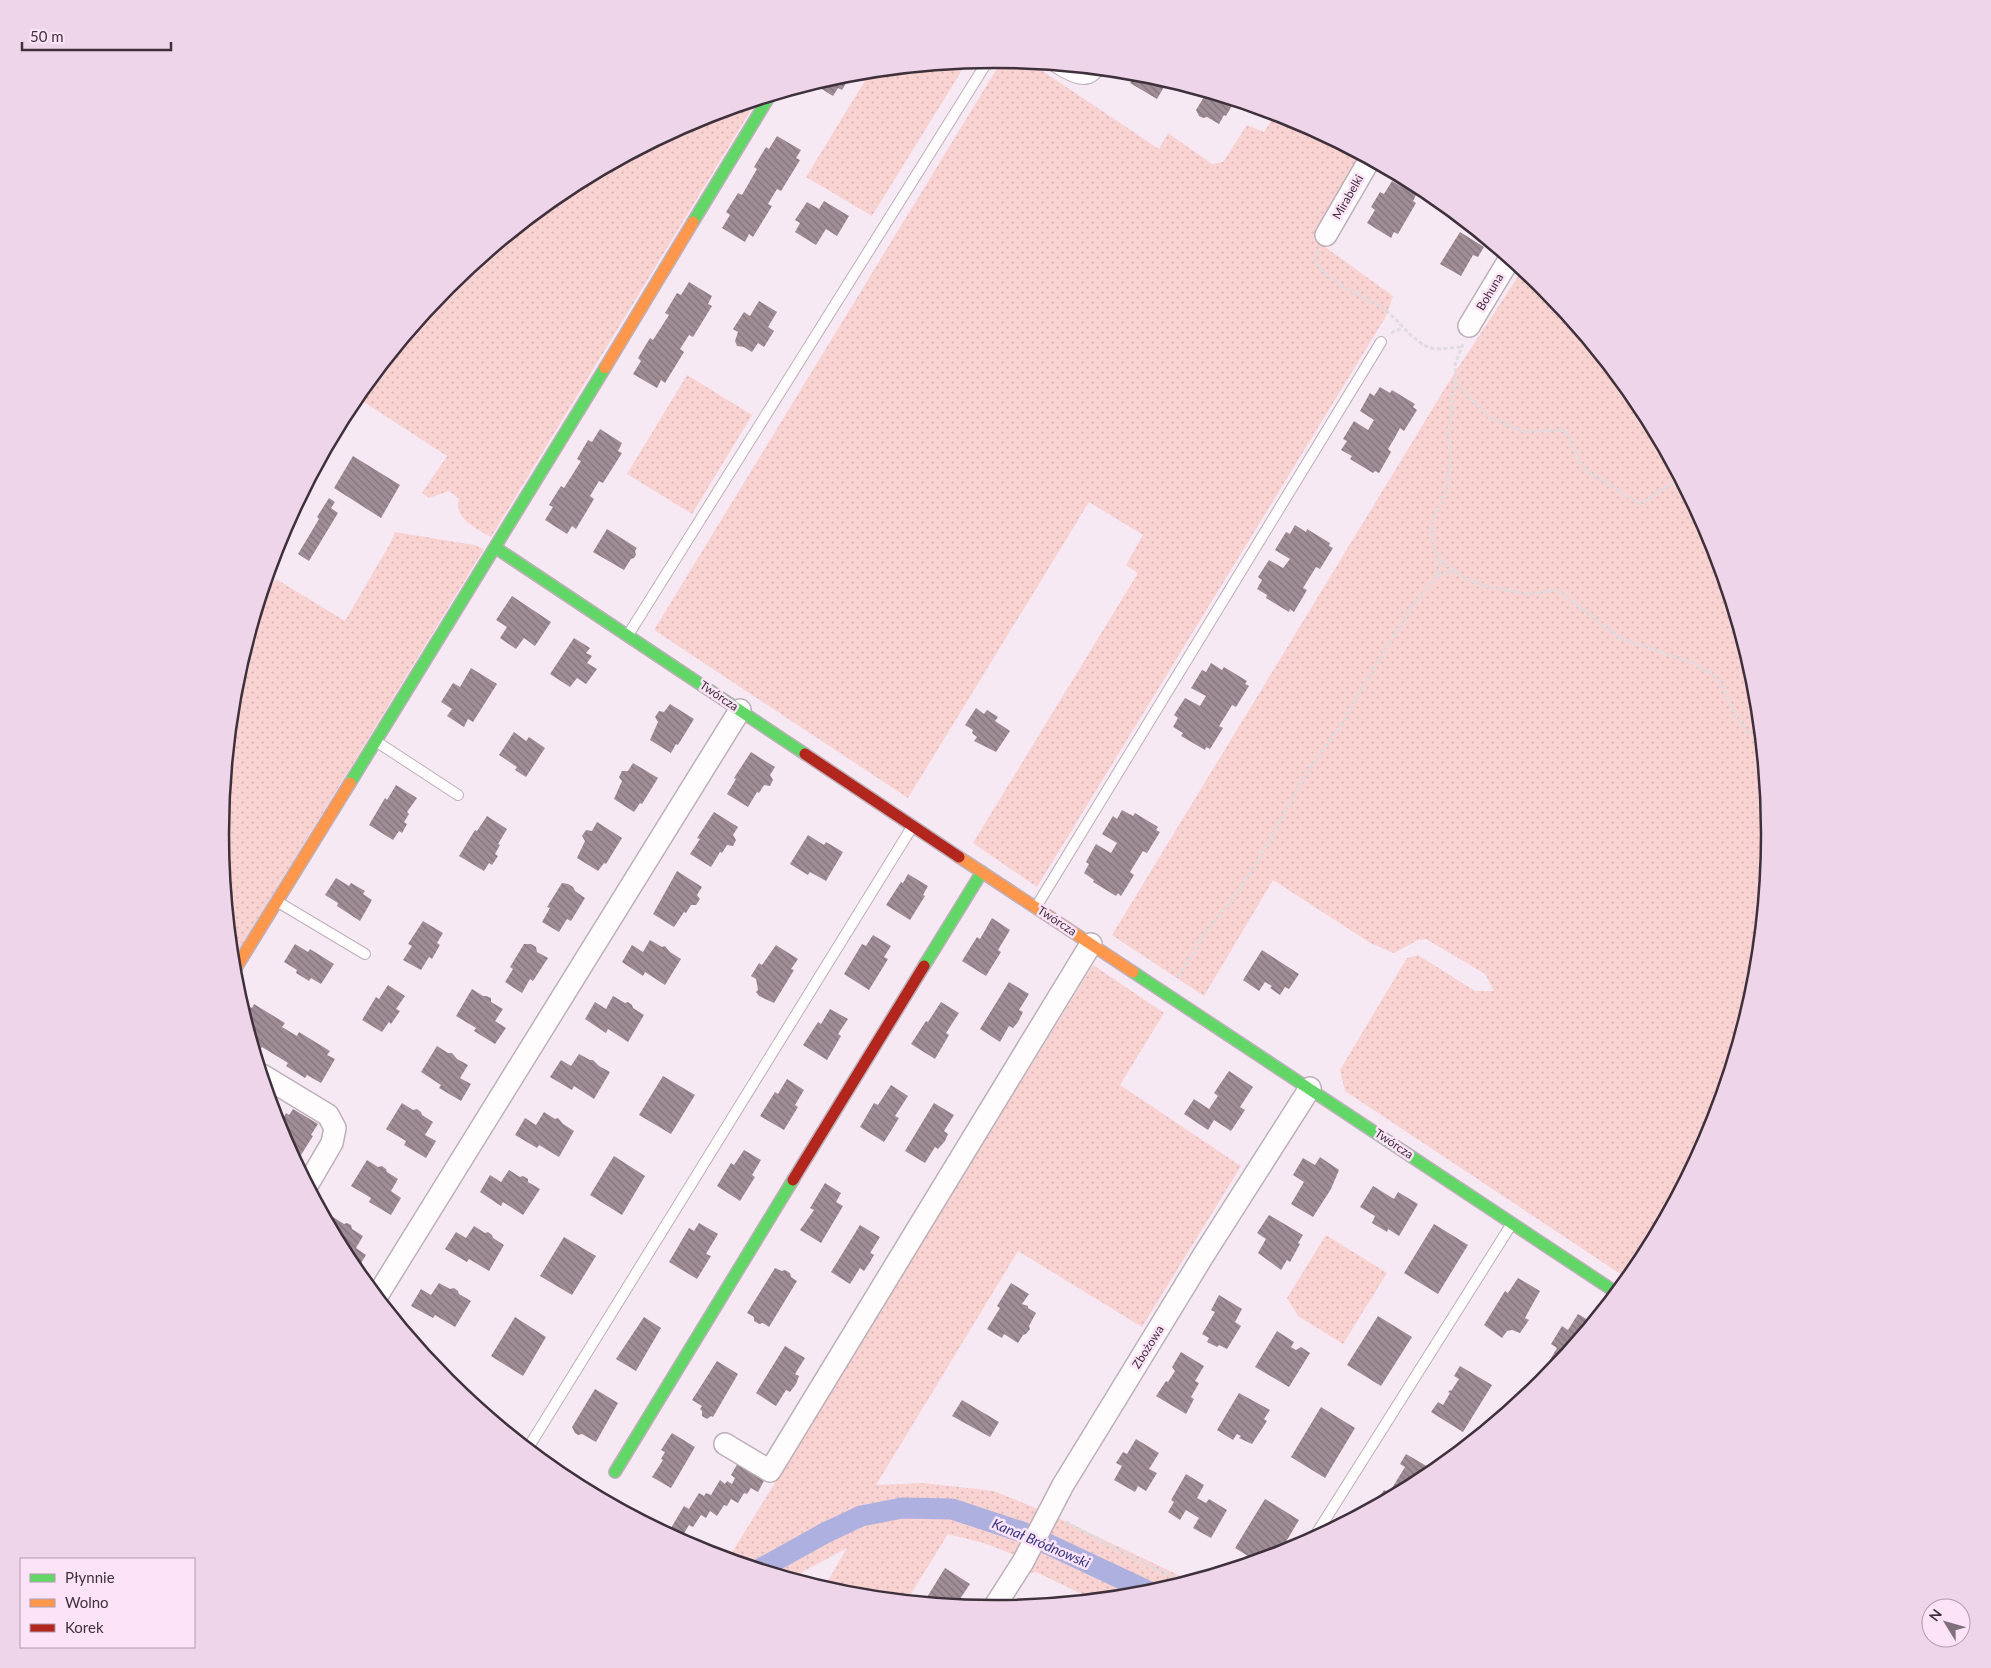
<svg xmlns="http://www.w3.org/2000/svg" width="1991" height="1668" font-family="Lato,sans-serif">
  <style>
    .grass { fill: url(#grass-dots) }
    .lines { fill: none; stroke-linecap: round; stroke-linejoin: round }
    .canal { stroke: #aeb1e0; stroke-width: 21 }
    .building { fill: url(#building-back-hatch) }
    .lane-casing { stroke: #bdb0ba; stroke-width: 12 }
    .street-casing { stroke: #bdb0ba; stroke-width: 24 }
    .fast-casing { stroke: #bdb0ba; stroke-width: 14 }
    .slow-casing { stroke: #bdb0ba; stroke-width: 14 }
    .jam-casing { stroke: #bdb0ba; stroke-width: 14 }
    .path { stroke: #dfdbdf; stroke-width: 3; stroke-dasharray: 4 2.5; stroke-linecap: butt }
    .lane { stroke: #fefcfd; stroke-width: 10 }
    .street { stroke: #fefcfd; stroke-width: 21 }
    .fast { stroke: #63d668; stroke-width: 11 }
    .slow { stroke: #ff974d; stroke-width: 11 }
    .jam { stroke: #b3261e; stroke-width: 11 }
    .labels { text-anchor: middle; stroke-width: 5; stroke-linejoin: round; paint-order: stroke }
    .street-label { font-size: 12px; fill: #3e313c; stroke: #fde3f8 }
    .water-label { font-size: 14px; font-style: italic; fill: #333882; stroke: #fde3f8 }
    .rim { fill: none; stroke: #3e313c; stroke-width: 2.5 }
  </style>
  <defs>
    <pattern id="grass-dots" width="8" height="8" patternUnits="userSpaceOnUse" patternTransform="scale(1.25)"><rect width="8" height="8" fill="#f9d2d2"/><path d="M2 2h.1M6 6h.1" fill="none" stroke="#d6b5b5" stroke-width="1.8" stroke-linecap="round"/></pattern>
    <pattern id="building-back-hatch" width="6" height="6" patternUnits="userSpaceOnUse" patternTransform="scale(1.25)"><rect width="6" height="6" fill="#a08d96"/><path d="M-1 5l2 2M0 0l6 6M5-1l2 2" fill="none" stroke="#84747c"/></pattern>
  </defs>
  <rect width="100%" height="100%" fill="#f7e9f4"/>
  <g class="grass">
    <path d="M1005,60L1029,62L1159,149L1168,133L1212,164L1223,162L1247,125L1264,132L1276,113L1292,118L1364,156L1314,239L1393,296L1385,318L1037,887L973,843L1138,573L1126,565L1143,535L1089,502L908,798L654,630L1001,62Z"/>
    <path d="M967,62L872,216L806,177L871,71Z"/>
    <path d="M757,100L491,537C477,529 453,518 459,499L449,491L429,498L422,493L447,456L356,397L448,286L565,189L699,118Z"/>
    <path d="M1523,269L1544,286L1640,404L1712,538L1756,683L1771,834L1756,986L1712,1131L1640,1265L1628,1279L1345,1091L1340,1070L1407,958L1418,955L1475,991H1494L1485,974L1426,939L1418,940L1394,953L1372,944L1273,880L1204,996L1112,935L1450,380Z"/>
    <path d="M687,375L752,415L692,514L627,474Z"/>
    <path d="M395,532L474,545L484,549L233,960L220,834L235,682L257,610L276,579L345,621L391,542Z"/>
    <path d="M1093,965L1164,1013L1120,1085L1241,1166L1142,1327L1018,1251L876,1485L923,1483L994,1491L1038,1509L1017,1556L984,1543L948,1534L907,1600L844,1594L824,1588L847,1548L791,1578L728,1559Z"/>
    <path d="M1326,1235L1387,1273L1343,1344L1298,1316L1287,1298Z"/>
    <path d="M1056,1517L1191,1581L1146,1594L1094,1600L1036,1572L1023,1574Z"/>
  </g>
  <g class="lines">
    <path class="canal" d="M760,1569L825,1533L861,1516L902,1508L952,1509L1022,1532L1152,1593"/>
  </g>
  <g class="building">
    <path d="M852,73L842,90L838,88L833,96L812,83Z"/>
    <path d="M1137,73L1147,74L1168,80L1157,99L1130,83Z"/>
    <path d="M1207,92L1231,99L1229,102L1233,104L1226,116L1224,115L1219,124L1207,117L1203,118L1199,116L1196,110Z"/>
    <path d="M777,136L801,150L796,158L800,160L781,191L777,189L768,204L772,206L753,237L749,234L745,242L722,228L730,215L726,212L738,193L742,195L757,169L754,167L766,147L769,149Z"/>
    <path d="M1392,181L1416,195L1413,201L1416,203L1398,234L1394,232L1391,238L1367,223L1375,210L1371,207L1380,192L1384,194Z"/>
    <path d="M824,201L849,216L837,236L826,229L816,245L795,232L800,223L795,220L807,202L819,209Z"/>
    <path d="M1460,232L1484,247L1478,257L1473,255L1461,276L1440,264Z"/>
    <path d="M689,282L712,296L708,304L712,306L693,337L689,335L680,349L684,352L665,383L661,380L657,388L633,374L641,361L638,358L650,338L653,340L669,315L665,313L677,293L681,295Z"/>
    <path d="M759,301L777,312L768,327L774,331L764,347L758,343L752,352L744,347L737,346L735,341L738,332L733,329L744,312L750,316Z"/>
    <path d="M1380,387L1390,393L1392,390L1415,404L1413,407L1417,410L1404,431L1400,428L1394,439L1388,449L1391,452L1379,473L1375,471L1373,473L1350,459L1352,456L1341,450L1347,441L1343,439L1354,421L1368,430L1374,420L1360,411L1370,393L1374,396Z"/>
    <path d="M600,429L622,443L618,451L622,453L603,483L599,481L590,496L594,499L576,529L572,526L567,534L545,520L553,507L549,505L561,486L564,488L581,461L577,459L588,440L592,442Z"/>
    <path d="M353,456L400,485L381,518L334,488Z"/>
    <path d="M329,498L335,502L331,508L338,513L309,561L298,554L319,519L317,517Z"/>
    <path d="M1295,525L1306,532L1307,529L1330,543L1329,546L1333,548L1320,569L1316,567L1303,588L1307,590L1294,612L1290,609L1289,612L1266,598L1267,595L1257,589L1262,580L1258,577L1269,560L1283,568L1290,559L1275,550L1286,532L1290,534Z"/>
    <path d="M607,529L637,548L635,551L636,555L634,558L631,559L624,570L593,552Z"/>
    <path d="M512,596L551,622L535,646L524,638L516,649L500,638L507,627L496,620Z"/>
    <path d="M574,638L590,648L586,653L592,656L587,663L597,669L586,684L577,678L570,687L550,674Z"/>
    <path d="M1211,663L1222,670L1224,667L1247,681L1245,684L1249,686L1236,707L1232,705L1226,715L1219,726L1223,728L1210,749L1206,747L1205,750L1181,736L1183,733L1173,727L1178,718L1174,715L1185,698L1200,706L1206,696L1191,688L1202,670L1206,672Z"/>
    <path d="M471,668L497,684L473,722L468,719L464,727L447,716L452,709L441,702L453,683L460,687Z"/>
    <path d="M670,704L694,719L678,745L676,744L671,753L650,740L658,722L655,717L659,711L664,712Z"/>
    <path d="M976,708L984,714L987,710L998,717L995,721L1010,731L996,752L974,741L977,737L972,733L973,730L965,725Z"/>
    <path d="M514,732L526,741L529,737L545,748L526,777L515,770L517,767L499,755Z"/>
    <path d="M751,752L775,767L770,775L773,780L770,786L764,785L759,793L757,792L748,807L727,794L736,779L734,778Z"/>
    <path d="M633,763L658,778L642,804L640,803L634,812L614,799L622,781L619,777L622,771H628Z"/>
    <path d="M396,785L417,798L407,812L409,814L404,822L407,824L402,833L399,831L393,840L369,825L385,798L387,800Z"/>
    <path d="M1122,810L1133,816L1135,813L1158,827L1156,830L1160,832L1147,853L1143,851L1130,872L1134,875L1121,896L1118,893L1116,896L1093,882L1094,880L1084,873L1089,864L1086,862L1096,844L1111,853L1117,843L1102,834L1113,816L1117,819Z"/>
    <path d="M714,812L738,827L733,835L736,840L733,846L727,845L722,853L720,852L711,867L690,854L700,839L697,838Z"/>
    <path d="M487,816L507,829L498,844L500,845L495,854L498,856L492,865L489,863L484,871L459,856L475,830L477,831Z"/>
    <path d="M597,822L622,838L606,864L604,863L598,871L577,858L585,841L582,836L586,830L592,831Z"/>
    <path d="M808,835L824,845L826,842L843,852L826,881L810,872L808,875L790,864Z"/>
    <path d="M677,871L702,887L697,895L700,899L696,905H691L686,913L684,912L674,927L653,914Z"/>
    <path d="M908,874L928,886L923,895L925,896L910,920L886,905L901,882L903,883Z"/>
    <path d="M336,878L349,886L351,883L365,891L363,894L372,900L360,921L337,906L338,903L325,895Z"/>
    <path d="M562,883L568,884L573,887L575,891L585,898L571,921L567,919L559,932L542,922L550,908L547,907Z"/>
    <path d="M992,918L1010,930L998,950L1001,952L986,976L962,961L977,937L980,939Z"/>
    <path d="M423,921L443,933L437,943L440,945L432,959L429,957L421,970L403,960L412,946L408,944Z"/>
    <path d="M873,935L891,946L884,957L888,959L869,990L844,974L862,944L866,946Z"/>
    <path d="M650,940L662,947L665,946L670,952L681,959L665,985L645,972L643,976L622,962L632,945L643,952Z"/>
    <path d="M295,944L308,952L310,949L334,964L321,984L311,978L309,981L296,973L297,970L284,962Z"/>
    <path d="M524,944H531L536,947L537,952L548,958L533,981L530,979L522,993L505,982L513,969L510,967Z"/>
    <path d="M776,945L798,959L791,969L794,970L774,1003L759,996L756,992L758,990L756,979L751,976L759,963L762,965Z"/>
    <path d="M1262,950L1299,974L1289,989L1285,987L1280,995L1270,988L1272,986L1265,982L1259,991L1243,980Z"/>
    <path d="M1009,982L1029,994L1019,1010L1023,1012L1018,1022L1013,1028L1009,1026L1000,1042L980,1029Z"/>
    <path d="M388,985L405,996L396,1009L400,1011L391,1024L389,1022L382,1032L362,1020L376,997L379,999Z"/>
    <path d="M472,989L483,996H486L491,998V1002L503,1009L495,1021L506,1028L495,1044L474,1031L476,1028L456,1016Z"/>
    <path d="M613,996L625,1003L628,1002L632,1005L633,1008L644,1015L628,1042L608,1029L606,1033L585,1019L595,1002L606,1009Z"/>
    <path d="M941,1002L959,1013L946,1033L949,1035L935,1059L911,1044L926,1021L928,1022Z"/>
    <path d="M244,1004L252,1008L254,1004L285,1023L282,1027L297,1036L299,1032L330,1051L327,1055L335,1059L321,1083L307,1075L305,1078L286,1066L288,1063L262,1047L260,1050L254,1046L242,1008Z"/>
    <path d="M830,1009L848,1019L838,1034L841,1036L827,1060L803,1045L818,1022L821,1024Z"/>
    <path d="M437,1046L448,1053H452L457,1059L468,1065L460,1078L471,1084L461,1101L439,1088L441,1085L421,1072Z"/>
    <path d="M579,1054L590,1060H593L599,1066L610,1072L594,1099L574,1086L572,1090L550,1077L561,1060L571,1066Z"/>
    <path d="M1229,1071L1253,1087L1240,1107L1245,1110L1231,1131L1214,1120L1208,1130L1184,1114L1194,1099L1209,1109L1218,1096L1214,1093Z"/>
    <path d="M663,1076L695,1095L671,1134L639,1115Z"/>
    <path d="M787,1079L804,1090L795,1105L798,1107L784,1130L760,1116L775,1092L778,1094Z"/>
    <path d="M891,1085L908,1096L895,1116L899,1118L884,1142L860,1127L874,1103L878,1105Z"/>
    <path d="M402,1103L413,1110L417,1109L421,1112L422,1115L433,1122L425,1135L436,1141L426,1158L404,1145L406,1141L386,1129Z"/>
    <path d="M934,1103L954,1115L944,1131L948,1134L945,1141L938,1149L935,1147L925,1163L905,1151Z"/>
    <path d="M293,1109L318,1124L311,1135L313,1136L301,1155L299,1154L295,1161L278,1126L286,1113L289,1115Z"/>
    <path d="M544,1112L555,1119L558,1118L563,1124L574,1131L559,1157L539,1145L537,1148L515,1135L525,1118L536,1125Z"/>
    <path d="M744,1150L761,1160L752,1175L755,1177L740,1201L717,1186L731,1163L734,1165Z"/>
    <path d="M614,1156L645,1176L622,1215L590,1195Z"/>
    <path d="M1320,1157L1339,1170L1331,1189L1313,1217L1291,1204L1304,1182L1293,1175L1303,1158L1315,1165Z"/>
    <path d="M367,1160L378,1167L382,1166L386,1169L387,1172L398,1179L391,1191L401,1198L391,1215L369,1202L371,1198L351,1186Z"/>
    <path d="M509,1170L520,1177L523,1176L528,1179V1182L540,1189L523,1215L503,1202L501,1206L480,1192L490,1175L501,1182Z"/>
    <path d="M825,1183L841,1193L836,1202L843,1206L821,1243L800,1230L814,1210L810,1208Z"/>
    <path d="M1373,1186L1394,1199L1398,1192L1418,1204L1399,1236L1388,1229L1387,1232L1372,1223L1375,1216L1360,1207Z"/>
    <path d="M1269,1215L1303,1235L1298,1243L1300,1244L1290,1262L1287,1260L1281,1270L1258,1253L1266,1239L1257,1233Z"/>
    <path d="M333,1217L344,1224L347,1223L351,1225L352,1229L363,1236L356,1248L366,1255L356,1271L351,1264L329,1223Z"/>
    <path d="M699,1223L718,1234L706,1254L711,1256L697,1279L669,1262L689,1228L694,1231Z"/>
    <path d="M1434,1224L1468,1245L1438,1294L1404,1273Z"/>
    <path d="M860,1225L880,1237L870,1253L874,1255L870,1262L864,1271L860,1268L850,1284L831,1272Z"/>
    <path d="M474,1226L485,1233L488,1232L492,1235L493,1238L504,1245L489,1271L469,1259L467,1262L445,1249L456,1232L466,1238Z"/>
    <path d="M564,1237L596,1256L572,1295L540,1276Z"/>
    <path d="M775,1268L782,1271L785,1270L790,1273L791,1277L797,1281L769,1327L763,1323L759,1324L754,1321V1317L747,1313Z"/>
    <path d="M1518,1278L1540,1291L1531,1307L1525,1318L1529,1320L1520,1333L1512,1330L1507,1331L1502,1338L1484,1325L1505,1291L1508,1293Z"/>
    <path d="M439,1283L450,1289L454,1288L458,1291L459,1294L471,1301L455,1327L435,1315L433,1318L411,1306L421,1289L431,1295Z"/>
    <path d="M1011,1283L1029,1294L1022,1304L1028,1306V1308L1036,1313L1029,1326L1030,1329L1026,1334L1023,1335L1018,1343L1004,1334L1002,1338L987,1329L1000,1308L997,1306Z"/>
    <path d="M1219,1295L1242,1309L1235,1322L1241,1326L1227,1349L1219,1345L1217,1347L1207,1342L1209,1338L1202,1334L1215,1312L1211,1310Z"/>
    <path d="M1578,1314L1593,1323L1554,1369L1547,1365L1557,1348L1551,1344L1562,1326L1568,1330Z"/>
    <path d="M1378,1316L1412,1337L1381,1386L1347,1365Z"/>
    <path d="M515,1317L546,1337L523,1376L491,1356Z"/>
    <path d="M644,1317L661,1328L636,1371L616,1359Z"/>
    <path d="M1277,1331L1294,1342L1291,1347L1296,1350L1301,1347L1310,1353L1289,1387L1255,1367Z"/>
    <path d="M785,1346L805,1358L795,1374L799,1376L796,1384L790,1392L786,1390L776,1406L756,1393Z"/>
    <path d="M1181,1352L1204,1366L1195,1381L1199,1383L1191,1397L1194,1399L1186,1414L1156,1396L1166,1381L1168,1382L1175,1371L1172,1367Z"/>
    <path d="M717,1361L738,1374L713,1417L711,1416L707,1419L702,1416V1411L700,1409L702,1406L692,1400Z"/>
    <path d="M1460,1366L1492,1385L1463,1432L1431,1412L1438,1402L1443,1405L1450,1393L1448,1392L1450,1390L1451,1391L1459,1379L1454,1376Z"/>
    <path d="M595,1389L618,1403L596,1442L582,1434L578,1435L575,1433L572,1427Z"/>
    <path d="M1239,1393L1270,1410L1264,1419L1267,1421L1252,1444L1239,1438L1241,1436L1237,1434L1233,1440L1217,1430Z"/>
    <path d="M962,1400L999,1422L990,1437L952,1416Z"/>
    <path d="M478,1405L497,1417L495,1421L477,1406Z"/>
    <path d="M1321,1407L1355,1428L1325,1478L1291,1457Z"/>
    <path d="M672,1433L695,1447L671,1488L652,1477L663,1460L661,1459L665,1452L661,1450Z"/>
    <path d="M1136,1439L1159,1453L1149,1469L1157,1473L1146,1491L1138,1486L1135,1492L1114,1480L1122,1466L1116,1463L1123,1452L1127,1454Z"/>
    <path d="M1406,1454L1435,1471L1426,1479L1381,1503L1377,1501L1384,1490L1389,1493L1405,1467L1400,1464Z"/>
    <path d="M739,1461L766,1477L758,1492L751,1488L747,1494L744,1493L738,1503L731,1499L727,1506L724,1505L717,1516L710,1511L706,1518L701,1515L693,1527L689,1525L683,1535L671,1528L684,1506L689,1509L699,1493L704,1496L706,1493L711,1495L720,1480L725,1484L727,1481L732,1484L735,1478L731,1475Z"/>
    <path d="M1186,1474L1204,1485L1197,1498L1206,1503L1209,1499L1227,1510L1211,1538L1193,1528L1199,1518L1186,1510L1180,1520L1168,1512L1174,1502L1171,1500Z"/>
    <path d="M1265,1499L1299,1520L1278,1555L1256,1561L1235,1548Z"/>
    <path d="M945,1568L970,1584L956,1605L924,1602Z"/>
  </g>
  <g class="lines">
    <g class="lane-casing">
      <g id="lane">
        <path d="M1050,64C1065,73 1087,90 1099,69"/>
        <path d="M628,635L989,59"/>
        <path d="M377,742L458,795"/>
        <path d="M278,902L365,954"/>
        <path d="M1036,907L1381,342"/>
        <path d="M528,1448L912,827"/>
        <path d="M1313,1539L1511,1225"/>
      </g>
    </g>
    <g class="street-casing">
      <g id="street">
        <path d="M1326,235L1370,159"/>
        <path d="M1469,326L1510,258"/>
        <path d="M262,1075L328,1115L335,1128L332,1143L308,1184"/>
        <path d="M377,1296L740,710"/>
        <path d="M725,1444L770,1471L1091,944"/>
        <path d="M993,1609L1023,1562L1063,1485L1117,1397L1203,1256L1310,1088"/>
      </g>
    </g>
    <g class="fast-casing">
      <g id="fast">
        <path d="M693,222L769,97"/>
        <path d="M496,548L805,754"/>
        <path d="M350,783L605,368"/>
        <path d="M924,966L982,872"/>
        <path d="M1133,972L1617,1293"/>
        <path d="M615,1472L793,1180"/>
      </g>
    </g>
    <g class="slow-casing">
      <g id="slow">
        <path d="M605,368L693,222"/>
        <path d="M959,857L1133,972"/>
        <path d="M234,971L350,783"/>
      </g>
    </g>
    <g class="jam-casing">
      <g id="jam">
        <path d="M805,754L959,857"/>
        <path d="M793,1180L924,966"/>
      </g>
    </g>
    <g class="path">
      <path d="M1318,251L1315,259C1323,281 1365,296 1385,310C1400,321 1409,338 1428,347C1437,351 1453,347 1462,347"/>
      <path d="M1391,333L1402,328"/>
      <path d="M1463,344L1455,364L1456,383L1490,418L1525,432L1561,430L1566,431L1579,461L1587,471L1640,504L1680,478"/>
      <path d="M1440,560L1466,579L1490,587L1529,594L1557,590L1622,639L1688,661L1713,674L1720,682L1736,716L1749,734"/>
      <path d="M1437,576L1448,572H1455"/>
      <path d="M1179,977L1204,934L1230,903L1258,861L1306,774L1344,721L1359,693L1413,605L1437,577L1440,560L1433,546L1432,522L1448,487L1450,453L1448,435L1451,419L1453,387L1456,379"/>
      <path d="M1066,1522L1148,1566L1186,1582"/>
    </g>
    <use href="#lane" class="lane"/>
    <use href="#street" class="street"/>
    <use href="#fast" class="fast"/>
    <use href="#slow" class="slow"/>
    <use href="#jam" class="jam"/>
  </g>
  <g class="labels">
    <g class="street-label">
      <text transform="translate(1348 197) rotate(-60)" y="4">Mirabelki</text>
      <text transform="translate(1490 292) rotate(-59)" y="4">Bohuna</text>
      <text transform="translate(719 696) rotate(34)" y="4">Twórcza</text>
      <text transform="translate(1057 921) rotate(33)" y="4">Twórcza</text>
      <text transform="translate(1394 1144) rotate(34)" y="4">Twórcza</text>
      <text transform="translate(1148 1347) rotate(-58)" y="4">Zbożowa</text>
    </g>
    <g class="water-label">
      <text transform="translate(1041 1543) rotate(23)" y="5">Kanał Bródnowski</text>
    </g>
  </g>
  <path d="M0 0H1991V1668H0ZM229 834a766 766 0 1 1 1532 0a766 766 0 1 1-1532 0Z" fill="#eed5e9" fill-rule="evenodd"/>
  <path class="rim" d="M229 834a766 766 0 1 1 1532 0a766 766 0 1 1-1532 0Z"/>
  <rect x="20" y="1558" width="175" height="90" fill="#fde3f8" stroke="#b19cad"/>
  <rect x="30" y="1574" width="25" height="8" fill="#63d668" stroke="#b19cad"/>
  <text x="65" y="1583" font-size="15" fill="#3e313c">Płynnie</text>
  <rect x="30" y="1599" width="25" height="8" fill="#ff974d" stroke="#b19cad"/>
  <text x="65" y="1608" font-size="15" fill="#3e313c">Wolno</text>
  <rect x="30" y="1624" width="25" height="8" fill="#b3261e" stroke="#b19cad"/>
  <text x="65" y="1633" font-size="15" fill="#3e313c">Korek</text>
  <g transform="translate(1946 1623) rotate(307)"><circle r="24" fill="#fde3f8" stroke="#b19cad"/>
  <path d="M0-4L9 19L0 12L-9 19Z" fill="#7f717c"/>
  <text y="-8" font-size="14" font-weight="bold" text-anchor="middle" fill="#3e313c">N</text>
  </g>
  <path d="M22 42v8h149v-8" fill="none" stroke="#3e313c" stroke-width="2.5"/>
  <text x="30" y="42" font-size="15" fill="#3e313c" stroke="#fde3f8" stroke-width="4" paint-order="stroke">50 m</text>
</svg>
